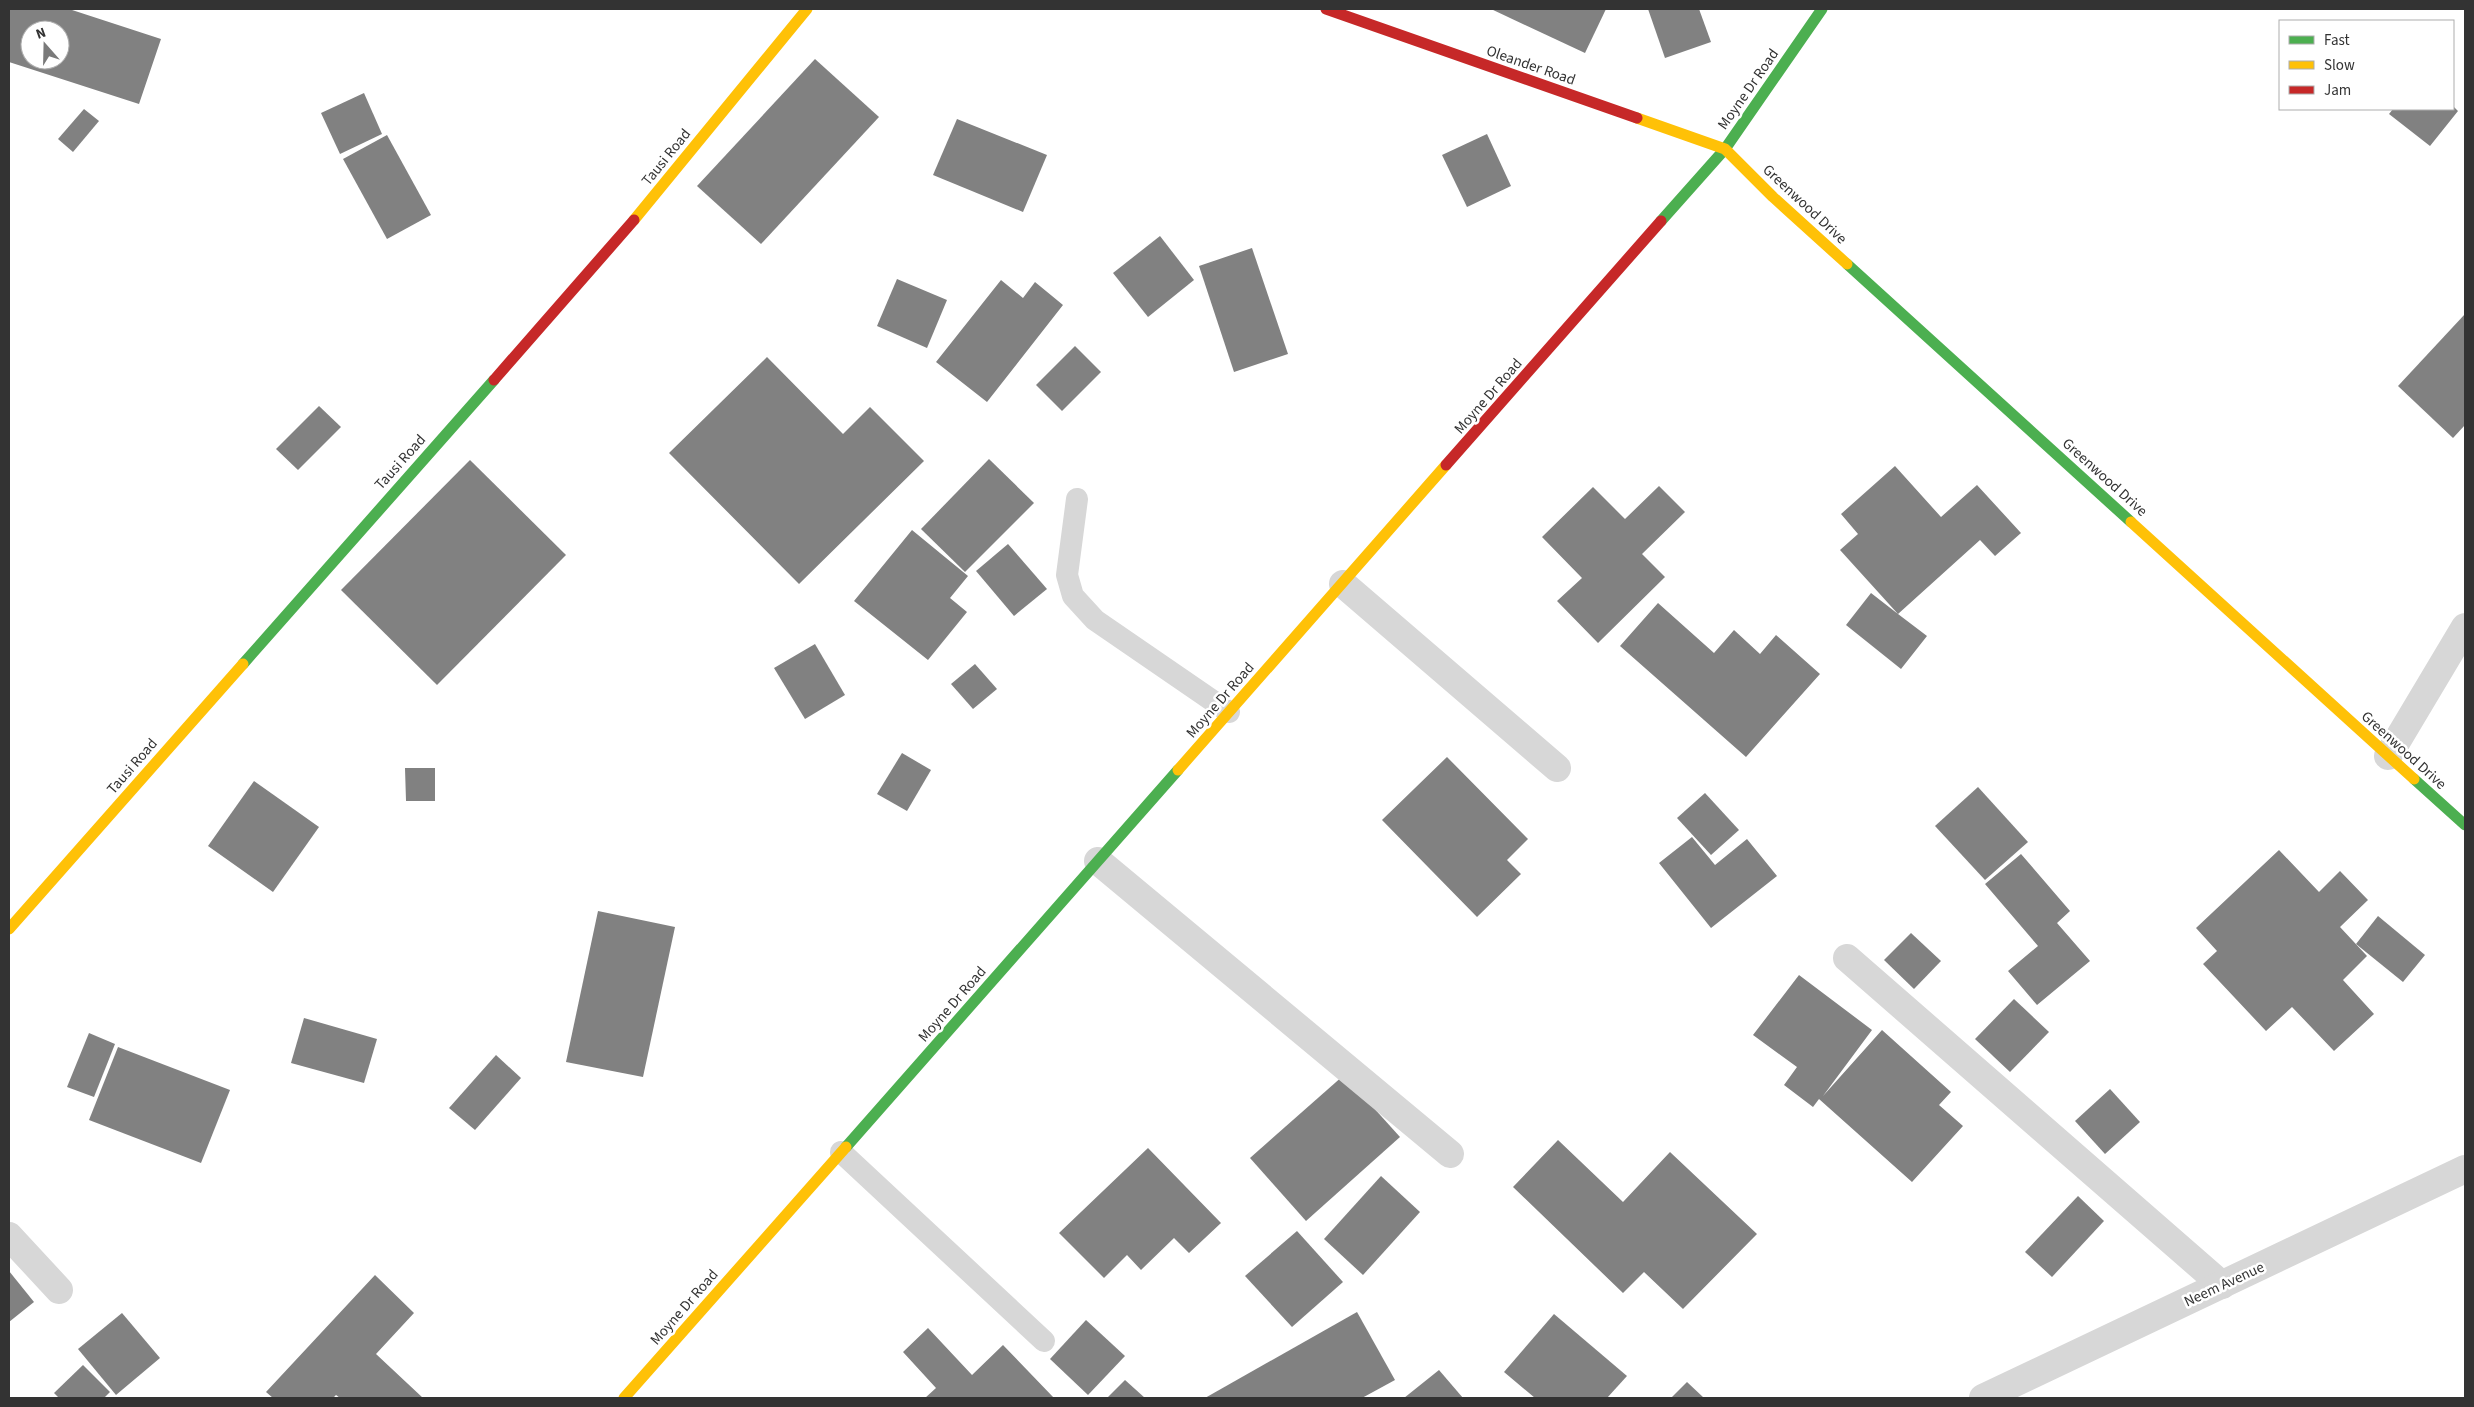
<svg xmlns="http://www.w3.org/2000/svg" width="2474" height="1407" font-family="'Source Sans 3',sans-serif">
  <style>
    .building { fill: #818181; fill-rule: evenodd }
    .lines { fill: none; stroke-linecap: round; stroke-linejoin: round }
    .lane { stroke: #d7d7d7; stroke-width: 22 }
    .street { stroke: #d7d7d7; stroke-width: 28 }
    .fast { stroke: #4caf50; stroke-width: 11 }
    .slow { stroke: #ffc107; stroke-width: 11 }
    .jam { stroke: #c62828; stroke-width: 11 }
    .labels { text-anchor: middle; stroke-width: 5; stroke-linejoin: round; paint-order: stroke }
    .street-label { font-size: 15px; fill: #333; stroke: #fff }
  </style>
  <rect width="100%" height="100%" fill="#fff"/>
  <g class="building">
    <path d="M9,9H69L161,39L139,104L9,62ZM30,30H60V60H30Z"/>
    <path d="M1491,9H1606L1585,53Z"/>
    <path d="M1648,9H1699L1711,42L1665,58Z"/>
    <path d="M815,59L879,117L761,244L697,186Z"/>
    <path d="M364,93L382,134L340,154L321,113Z"/>
    <path d="M2453,106L2458,111L2430,146L2389,114L2393,109H2453Z"/>
    <path d="M84,109L99,121L73,152L58,139Z"/>
    <path d="M957,119L1047,155L1023,212L933,175Z"/>
    <path d="M1487,134L1511,186L1467,207L1442,155Z"/>
    <path d="M387,135L431,215L387,239L343,159Z"/>
    <path d="M1160,236L1194,280L1148,317L1113,273Z"/>
    <path d="M1252,248L1288,354L1234,372L1199,266Z"/>
    <path d="M897,279L947,300L927,348L877,326Z"/>
    <path d="M1001,280L1023,298L1035,282L1063,305L987,402L936,362Z"/>
    <path d="M2465,314V425L2453,438L2398,386Z"/>
    <path d="M1075,346L1101,372L1062,411L1036,385Z"/>
    <path d="M767,357L843,434L870,407L924,461L799,584L669,453Z"/>
    <path d="M319,406L341,427L298,470L276,449Z"/>
    <path d="M989,459L1034,503L965,572L921,529Z"/>
    <path d="M470,460L566,555L437,685L341,590Z"/>
    <path d="M1895,466L1941,517L1977,485L2021,533L1995,556L1980,540L1898,614L1927,636L1901,669L1846,625L1871,593L1898,614L1840,550L1858,534L1841,514Z"/>
    <path d="M1659,486L1685,512L1642,554L1665,577L1598,643L1557,601L1582,578L1542,537L1593,487L1625,519Z"/>
    <path d="M912,530L968,576L950,598L967,612L928,660L854,601Z"/>
    <path d="M1008,544L1047,589L1014,616L976,571Z"/>
    <path d="M1658,603L1714,653L1734,630L1760,654L1776,635L1820,674L1746,757L1620,646Z"/>
    <path d="M815,644L845,695L805,719L774,668Z"/>
    <path d="M975,664L997,689L973,709L951,684Z"/>
    <path d="M902,753L931,770L907,811L877,794Z"/>
    <path d="M1447,757L1528,839L1507,860L1521,874L1477,917L1382,820Z"/>
    <path d="M405,768H435V801H406Z"/>
    <path d="M254,781L319,827L273,892L208,846Z"/>
    <path d="M1978,787L2028,842L1985,880L1935,826Z"/>
    <path d="M1705,793L1739,830L1711,855L1677,818Z"/>
    <path d="M1692,837L1715,865L1747,839L1777,876L1711,928L1659,863Z"/>
    <path d="M2279,850L2319,892L2340,871L2368,900L2340,927L2367,956L2343,980L2374,1014L2334,1051L2292,1007L2266,1031L2203,964L2217,951L2196,928Z"/>
    <path d="M2021,854L2070,911L2057,923L2090,961L2037,1005L2008,971L2038,946L1985,884Z"/>
    <path d="M598,911L675,927L643,1077L566,1062Z"/>
    <path d="M2378,916L2425,955L2403,982L2356,944Z"/>
    <path d="M1911,933L1941,961L1914,989L1884,960Z"/>
    <path d="M1799,975L1872,1030L1823,1096L1882,1030L1951,1092L1939,1105L1963,1126L1912,1182L1819,1099L1813,1107L1784,1085L1797,1067L1753,1035Z"/>
    <path d="M2014,999L2049,1032L2010,1072L1975,1039Z"/>
    <path d="M304,1018L377,1039L364,1083L291,1063Z"/>
    <path d="M89,1033L115,1044L94,1097L67,1087Z"/>
    <path d="M118,1047L230,1090L201,1163L89,1120Z"/>
    <path d="M496,1055L521,1078L475,1130L449,1108Z"/>
    <path d="M1344,1075L1400,1137L1306,1221L1250,1158Z"/>
    <path d="M2110,1089L2140,1122L2105,1154L2075,1121Z"/>
    <path d="M1558,1140L1623,1202L1670,1152L1757,1234L1683,1309L1644,1272L1623,1293L1513,1187Z"/>
    <path d="M1148,1148L1221,1223L1189,1253L1174,1238L1141,1270L1127,1255L1104,1278L1059,1233Z"/>
    <path d="M1381,1176L1420,1212L1363,1275L1324,1239Z"/>
    <path d="M2078,1196L2104,1221L2052,1277L2025,1252Z"/>
    <path d="M1297,1231L1343,1282L1292,1327L1245,1276Z"/>
    <path d="M9,1271L34,1302L9,1322Z"/>
    <path d="M375,1275L414,1313L376,1354L423,1398H340L336,1395L333,1398H273L266,1392Z"/>
    <path d="M1357,1312L1395,1380L1362,1398H1205Z"/>
    <path d="M122,1313L160,1358L116,1395L78,1349Z"/>
    <path d="M1554,1314L1627,1376L1607,1398H1535L1504,1372Z"/>
    <path d="M1086,1320L1125,1356L1088,1395L1050,1359Z"/>
    <path d="M928,1328L972,1375L1003,1345L1054,1398H925L936,1388L903,1352Z"/>
    <path d="M83,1365L110,1392L104,1398H59L54,1393Z"/>
    <path d="M1439,1370L1463,1398H1404Z"/>
    <path d="M1125,1380L1145,1398H1107Z"/>
    <path d="M1687,1382L1704,1398H1671Z"/>
  </g>
  <g class="lines">
    <g class="lane">
      <path d="M1077,499L1067,575L1073,596L1095,620L1229,712"/>
      <path d="M841,1152L1044,1341"/>
    </g>
    <g class="street">
      <path d="M1343,584L1557,768"/>
      <path d="M2388,756L2465,627"/>
      <path d="M1098,861L1450,1154"/>
      <path d="M1847,958L2222,1285"/>
      <path d="M9,1236L59,1290"/>
      <path d="M1983,1398L2465,1169"/>
    </g>
    <g class="fast">
      <path d="M1661,221L1725,149L1822,9"/>
      <path d="M1847,264L2131,522"/>
      <path d="M243,664L494,380"/>
      <path d="M2414,779L2465,825"/>
      <path d="M846,1147L1178,770"/>
    </g>
    <g class="slow">
      <path d="M1637,118L1725,149L1773,197L1847,264"/>
      <path d="M634,220L807,9"/>
      <path d="M2131,522L2414,779"/>
      <path d="M1178,770L1446,465"/>
      <path d="M9,929L243,664"/>
      <path d="M624,1398L846,1147"/>
    </g>
    <g class="jam">
      <path d="M1326,9L1637,118"/>
      <path d="M494,380L634,220"/>
      <path d="M1446,465L1661,221"/>
    </g>
  </g>
  <g class="labels">
    <g class="street-label">
      <text transform="translate(1531 65) rotate(19)" y="5">Oleander Road</text>
      <text transform="translate(1748 89) rotate(-55)" y="5">Moyne Dr Road</text>
      <text transform="translate(666 157) rotate(-51)" y="5">Tausi Road</text>
      <text transform="translate(1805 204) rotate(43)" y="5">Greenwood Drive</text>
      <text transform="translate(1488 396) rotate(-49)" y="5">Moyne Dr Road</text>
      <text transform="translate(400 462) rotate(-48)" y="5">Tausi Road</text>
      <text transform="translate(2105 477) rotate(42)" y="5">Greenwood Drive</text>
      <text transform="translate(1220 700) rotate(-49)" y="5">Moyne Dr Road</text>
      <text transform="translate(2404 750) rotate(42)" y="5">Greenwood Drive</text>
      <text transform="translate(132 766) rotate(-49)" y="5">Tausi Road</text>
      <text transform="translate(952 1004) rotate(-49)" y="5">Moyne Dr Road</text>
      <text transform="translate(2224 1284) rotate(-25)" y="5">Neem Avenue</text>
      <text transform="translate(684 1307) rotate(-49)" y="5">Moyne Dr Road</text>
    </g>
  </g>
  <rect width="2474" height="1407" fill="none" stroke="#333333" stroke-width="20"/>
  <rect x="2279" y="20" width="175" height="90" fill="#ffffff" stroke="#adadad"/>
  <rect x="2289" y="36" width="25" height="8" fill="#4caf50" stroke="#adadad"/>
  <text x="2324" y="45" font-size="15" fill="#333333">Fast</text>
  <rect x="2289" y="61" width="25" height="8" fill="#ffc107" stroke="#adadad"/>
  <text x="2324" y="70" font-size="15" fill="#333333">Slow</text>
  <rect x="2289" y="86" width="25" height="8" fill="#c62828" stroke="#adadad"/>
  <text x="2324" y="95" font-size="15" fill="#333333">Jam</text>
  <g transform="translate(45 45) rotate(340)"><circle r="24" fill="#ffffff" stroke="#adadad"/>
  <path d="M0-4L9 19L0 12L-9 19Z" fill="#7a7a7a"/>
  <text y="-8" font-size="14" font-weight="bold" text-anchor="middle" fill="#333333">N</text>
  </g>
</svg>
